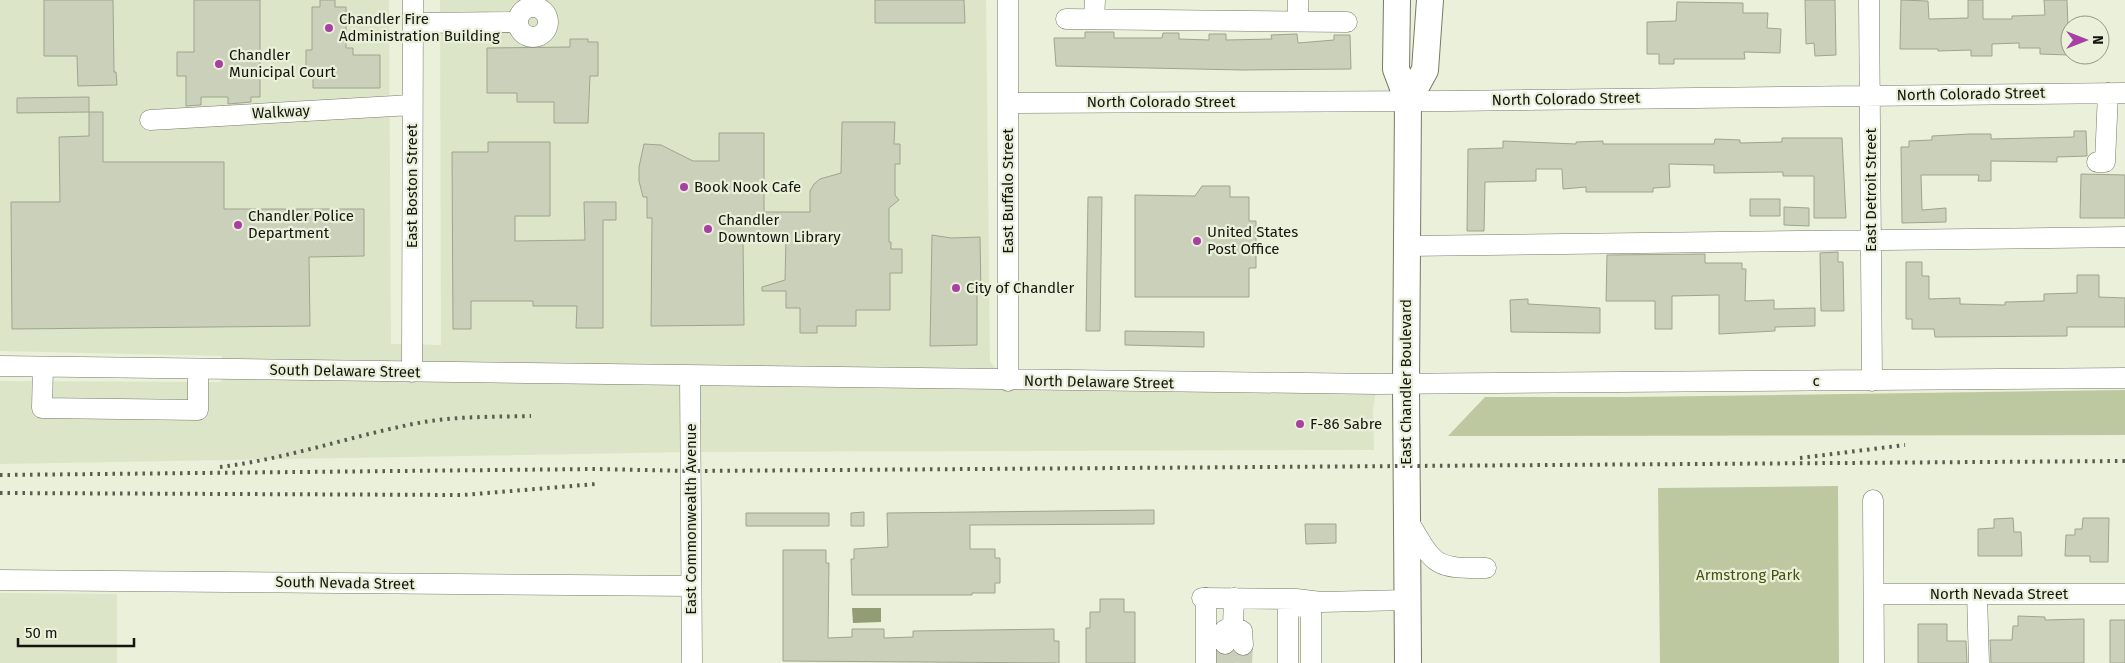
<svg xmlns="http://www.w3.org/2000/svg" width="2125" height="663" font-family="'Fira Sans',sans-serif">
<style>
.built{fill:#dde5c8}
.green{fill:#bec8a0}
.water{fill:#939d75}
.building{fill:#cad0ba;stroke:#9ea48f}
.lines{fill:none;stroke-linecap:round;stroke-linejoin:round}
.minor-tunnel{stroke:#cacfbb;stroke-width:20;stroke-dasharray:20 10;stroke-linecap:butt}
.minor-casing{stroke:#767b67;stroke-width:21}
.major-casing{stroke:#767b67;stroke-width:28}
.minor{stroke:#fff;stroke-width:20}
.major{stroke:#fff;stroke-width:26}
.rail{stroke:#595d50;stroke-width:4;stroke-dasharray:2.5 5;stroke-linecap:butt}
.poi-dot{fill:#a840a3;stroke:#eaf0d9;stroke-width:2}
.labels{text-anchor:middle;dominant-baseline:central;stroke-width:4.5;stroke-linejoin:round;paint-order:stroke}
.poi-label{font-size:15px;fill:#14160e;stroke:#eaf0d9;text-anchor:start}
.street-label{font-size:15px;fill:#14160e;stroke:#eaf0d9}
.park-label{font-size:15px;fill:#465211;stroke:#eaf0d9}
</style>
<rect width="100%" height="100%" fill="#eaf0d9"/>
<path class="built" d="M0,0H389L391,344L441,345L440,0H986L990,362L1008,381L1377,384L1373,410L1374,450L690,452L0,464V381L221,382L222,356L0,351Z
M0,593L117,594V663H0Z"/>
<path class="green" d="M2125,390V435L1448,436L1485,397H1630Z
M1838,486L1839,663H1660L1658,488Z"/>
<path class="water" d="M852,608H881V622L853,623Z"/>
<path class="building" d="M44,0H113L114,72H116L117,85L78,86L77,56H44Z
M194,0H260V97H251V102L228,104V97H201V105L186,106V76H177V52H194Z
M320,0H335V7H346V48H353V55H380V88H313V71H306V50H312V7H320Z
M875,0H964L965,23H875Z
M1805,0H1835L1836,55L1815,56L1814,43L1806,44Z
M1901,0L1928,1L1929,19L1968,18V0H1983V19H2012V16L2045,15L2044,0H2067L2069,55L2040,54V48H2019V43L1992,44V56H1971V50L1938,51V49H1900Z
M1677,2L1743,3V13H1768L1767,28L1781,29L1780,53L1744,52L1745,59H1674V64H1659V54H1647V22L1676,21Z
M1085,32H1114V38H1162L1163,33H1179V39L1209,40V34H1226V40L1272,39L1271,35L1297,34L1298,43L1334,40V35H1350L1351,69L1242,70L1056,66L1054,38H1085Z
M570,39H588V42H598V76H590L588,123H554V102H517V93H487V48L570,47Z
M89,97V112L17,113V98Z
M89,112H103V162H224V209H364V256L309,257L310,326L12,329L11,202H60L59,137L89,136Z
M842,122H895L894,144H900V164H895V195L899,200L889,208V242H891V249H902V273H890V310H856V326H817V333H800V308H786V291H762V287L785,280L786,238L743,240L744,325L651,326L652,218H647V197H643L639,181V167L644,144L661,145L693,161H719V133H764V212H810V191L814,184L820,179L841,173Z
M2074,131H2086L2087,156L2057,157V162L1991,161V181H1978L1979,175H1921L1922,210L1946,208V222L1902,223L1901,147H1909V141L1932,140V136L1970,134H1991V139L2074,137Z
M1782,138H1842L1846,218H1814V176H1783V172L1714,173V165L1669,164L1670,187L1653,188V192H1586V187L1563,189L1562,169H1536V181L1485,182L1484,231H1467L1468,149L1503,148V141L1576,144V142L1603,141V144H1714L1715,139L1740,140V143L1782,142Z
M488,142H550V216H515V241L585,240L584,202H616V220H603V328H576L577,306H533V301H471V329H453L452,152H488Z
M2081,174L2125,175V218H2080Z
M1202,186H1230V197H1249V221H1256V268H1249V297H1135V195L1195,196Z
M1088,197H1102L1100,331H1086Z
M1750,199H1780V216H1750Z
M1784,207L1809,208V226L1784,225Z
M932,235L951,238L980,237L981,293L977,292V345L930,346Z
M1838,252V262H1843L1844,311H1821L1820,253Z
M1705,254V263H1742V269H1746L1745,301L1774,300V309L1815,308V326L1775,327V331L1719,334V295L1672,296V329H1655V301H1606L1607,255Z
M1906,262H1922V276H1929V299L1960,298V304L2005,305V302L2044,301V294L2077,293V275H2099V297L2125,298V327H2067V336L1935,337L1934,329H1912V319H1906Z
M1528,299V304L1600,308V333L1511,332L1510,300Z
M1125,331L1204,332V347L1125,345Z
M1154,510V524L970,525V549H995V558H1000V583H995V593H972V595H852L851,559H854V549L888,547L887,513Z
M864,512V526H851V513Z
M746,513H829V526H746Z
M2013,518L2014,532H2021L2022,556H1978V529L1994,528V519Z
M2083,518H2109L2108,562H2090V556H2065L2066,535H2075V529H2082Z
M1305,524H1336V543L1306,544Z
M783,550H826V563H829L828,638L852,637V629H884V638L913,637V631L1054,629V641H1059V663L783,661Z
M1100,599H1124V612H1135V663H1086V628H1090V612H1100Z
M2018,616L2045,617V620L2084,619V663H1991L1990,640H2012L2013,626H2018Z
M2110,620H2125V663H2110Z
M1918,624H1947V641H1966L1967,663H1918Z"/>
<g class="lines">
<path class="minor-tunnel" d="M1225,644V663
M1242,663L1243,645"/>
<defs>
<path id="minor" d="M1008,0V381
M1869,0L1872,381
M518 22a15 15 0 1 1 30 0a15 15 0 1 1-30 0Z
M1066,19L1347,22
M1094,19L1095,0
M1298,21V0
M413,23L518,22
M1008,103L1449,101L2125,93
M150,120L412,105
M2097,162H2105L2108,93
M1407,246L2125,237
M0,366L1377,384L2125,378
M43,367L42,408L198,410V369
M412,372L413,0
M690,376L692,663
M1873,500L1874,663
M1407,519C1434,564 1432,569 1486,568
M0,580L691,586
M1874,594H2125
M1977,594L1979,663
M1202,598L1296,599L1321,602L1407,600
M1233,626L1234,598
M1233,626L1242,631L1243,645
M1225,644V630L1233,626
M1206,663V598
M1288,663V610L1299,604L1311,609V663"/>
<path id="major" d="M1397,0L1396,69L1408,101L1406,384L1408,663
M1408,101L1425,70L1430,0"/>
</defs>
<use href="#minor" class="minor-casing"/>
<use href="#major" class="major-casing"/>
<use href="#minor" class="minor"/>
<use href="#major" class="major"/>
<path class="rail" d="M1800,458L1905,445
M220,467C286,459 348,437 413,424C452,416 491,417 531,416
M0,475L596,469L690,471L2125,461
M0,493L463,495L596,484"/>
</g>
<g class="poi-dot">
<circle cx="329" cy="28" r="5"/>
<circle cx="219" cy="64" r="5"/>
<circle cx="684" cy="187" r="5"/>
<circle cx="238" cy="225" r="5"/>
<circle cx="708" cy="229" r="5"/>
<circle cx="1197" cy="241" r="5"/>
<circle cx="956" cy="288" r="5"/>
<circle cx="1300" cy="424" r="5"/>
</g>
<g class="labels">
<g class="poi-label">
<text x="339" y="19">Chandler Fire<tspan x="339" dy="17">Administration Building</tspan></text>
<text x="229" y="55">Chandler<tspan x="229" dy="17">Municipal Court</tspan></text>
<text x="694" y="187">Book Nook Cafe</text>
<text x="248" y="216">Chandler Police<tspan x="248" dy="17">Department</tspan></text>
<text x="718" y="220">Chandler<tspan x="718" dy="17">Downtown Library</tspan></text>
<text x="1207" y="232">United States<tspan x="1207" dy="17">Post Office</tspan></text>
<text x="966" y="288">City of Chandler</text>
<text x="1310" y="424">F-86 Sabre</text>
</g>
<g class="street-label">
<text transform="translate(1971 94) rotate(-1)">North Colorado Street</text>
<text transform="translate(1566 99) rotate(-1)">North Colorado Street</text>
<text x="1161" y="102">North Colorado Street</text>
<text transform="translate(281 112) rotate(-3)">Walkway</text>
<text transform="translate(412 186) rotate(-90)">East Boston Street</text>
<text transform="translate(1871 190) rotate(-90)">East Detroit Street</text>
<text transform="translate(1008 191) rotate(-90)">East Buffalo Street</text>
<text transform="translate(345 371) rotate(1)">South Delaware Street</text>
<text x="1816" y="381">c</text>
<text transform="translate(1099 382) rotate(1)">North Delaware Street</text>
<text transform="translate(1406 382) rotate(-90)">East Chandler Boulevard</text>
<text transform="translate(691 519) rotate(-90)">East Commonwealth Avenue</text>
<text transform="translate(345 583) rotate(1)">South Nevada Street</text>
<text x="1999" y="594">North Nevada Street</text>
</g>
<g class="park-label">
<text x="1748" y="575">Armstrong Park</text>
</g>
</g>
<g transform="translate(2085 40) rotate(90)"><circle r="24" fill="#eaf0d9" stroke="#949988"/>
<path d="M0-4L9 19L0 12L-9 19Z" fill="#a840a3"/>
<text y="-8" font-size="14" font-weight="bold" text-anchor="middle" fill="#14160e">N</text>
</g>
<path d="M18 638v8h116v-8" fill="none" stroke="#14160e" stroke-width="2.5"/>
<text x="25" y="638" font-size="15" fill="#14160e" stroke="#eaf0d9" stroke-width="4" paint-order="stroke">50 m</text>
</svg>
